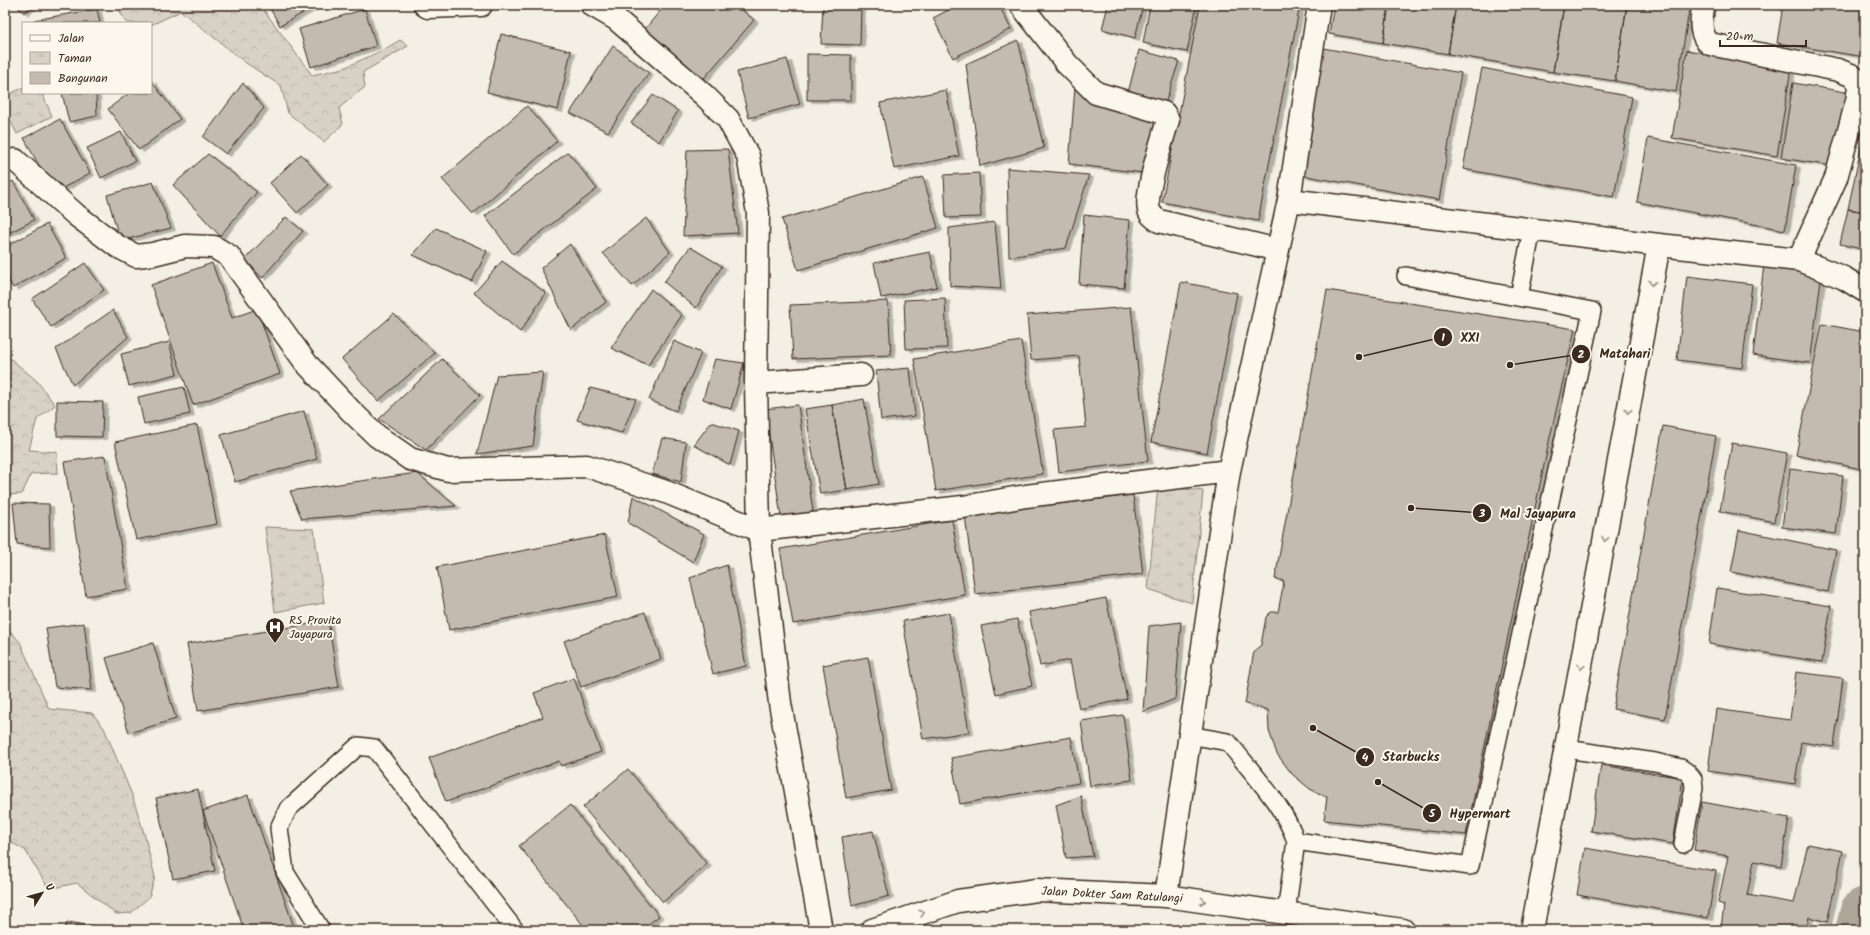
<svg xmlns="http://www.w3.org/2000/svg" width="1870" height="935" font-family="Kalam,sans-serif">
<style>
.forest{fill:url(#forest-crowns);stroke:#8a7e72}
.park{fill:url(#park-tufts);stroke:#8a7e72}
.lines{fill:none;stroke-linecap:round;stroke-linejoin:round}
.river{stroke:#afa69a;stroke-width:51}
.building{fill:#c3bbb0;stroke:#3b2a1e;filter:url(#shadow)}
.service-casing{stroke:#3b2a1e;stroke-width:20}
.minor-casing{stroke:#3b2a1e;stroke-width:25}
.secondary-casing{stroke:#3b2a1e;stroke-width:25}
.service{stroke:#fbf7ec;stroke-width:17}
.minor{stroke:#fbf7ec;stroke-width:22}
.secondary{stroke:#fbf7ec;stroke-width:22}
.oneway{stroke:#9b9085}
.labels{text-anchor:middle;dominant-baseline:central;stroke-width:4;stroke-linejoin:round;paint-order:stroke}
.poi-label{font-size:12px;fill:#3b2a1e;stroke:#fbf7ec;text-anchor:start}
.street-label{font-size:12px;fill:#3b2a1e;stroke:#fbf7ec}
.leader{fill:none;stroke:#3b2a1e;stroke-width:1.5}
.callout-dot{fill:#3b2a1e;stroke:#fbf7ec;stroke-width:1.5}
.mark-label{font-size:12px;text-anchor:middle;font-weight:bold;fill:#fff}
.callout-label{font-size:13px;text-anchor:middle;font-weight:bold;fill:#3b2a1e;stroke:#fbf7ec;stroke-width:4;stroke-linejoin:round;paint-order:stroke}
</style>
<defs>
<pattern id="forest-crowns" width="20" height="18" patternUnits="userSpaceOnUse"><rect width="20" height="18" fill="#d8d1c6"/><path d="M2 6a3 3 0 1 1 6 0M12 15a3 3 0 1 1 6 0" fill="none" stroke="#bab4aa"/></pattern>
<pattern id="park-tufts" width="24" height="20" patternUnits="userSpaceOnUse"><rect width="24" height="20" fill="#d8d1c6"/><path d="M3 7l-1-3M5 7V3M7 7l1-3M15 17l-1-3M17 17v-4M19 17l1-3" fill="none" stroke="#bab4aa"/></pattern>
<filter id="shadow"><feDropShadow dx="4.5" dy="2.5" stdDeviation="0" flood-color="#0004"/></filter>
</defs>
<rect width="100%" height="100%" fill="#f3efe4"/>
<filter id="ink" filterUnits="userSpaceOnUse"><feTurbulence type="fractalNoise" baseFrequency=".025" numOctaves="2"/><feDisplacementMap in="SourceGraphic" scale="8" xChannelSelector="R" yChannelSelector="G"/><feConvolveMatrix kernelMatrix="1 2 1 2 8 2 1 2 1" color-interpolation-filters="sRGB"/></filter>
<g filter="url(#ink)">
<path class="forest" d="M117,5H260L312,75L344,68L385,49L400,40L408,46L363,72L365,87L339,108L343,124L324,142L288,113L281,86L246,63L181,11L151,25V23H128L124,19Z
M5,354L37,381L55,405L37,419L29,450L57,452L58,473L31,474L22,494L5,495Z
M5,570L8,571L6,626L20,642L49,709L92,713L104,728L132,795L144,833L155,877L149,897L131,913L116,914L77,883L49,889L25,850L5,839Z"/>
<path class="park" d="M23,88V93H42L52,116L17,134L5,110V96Z
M1158,486L1203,491L1192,603L1148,589Z
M265,527L314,529L324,603L275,612Z"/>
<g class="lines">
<path class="river" d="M1861,930L1865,913"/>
</g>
<path class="building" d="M16,5H33L24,13Z
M268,5H317L280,26Z
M613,5H633L617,13Z
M665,5H736L754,20L699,84L640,35Z
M823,5H861L860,45L821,44Z
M958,5H999L1011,29L953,58L933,18Z
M1108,5H1143L1135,38L1102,29Z
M1150,5H1197L1187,52L1143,43Z
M1200,5H1300L1258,221L1162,202Z
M1334,5H1389L1383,43L1329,34Z
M1389,5H1456L1448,54L1383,43Z
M1456,5H1564L1553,72L1448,54Z
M1564,5H1627L1615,81L1553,72Z
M1627,5H1659L1689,10L1676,92L1615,81Z
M1783,5H1865V57L1777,43Z
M97,9L100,23H34V20Z
M365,9L376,46L311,67L299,29Z
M501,34L571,51L558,110L487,92Z
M1018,40L1044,148L980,166L966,64Z
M613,46L649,73L608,132L570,113Z
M1323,48L1461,73L1439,200L1301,175Z
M1139,50L1179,61L1165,104L1127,97Z
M1687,50L1791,68L1777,156L1672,138Z
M807,54L851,55V100H807Z
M787,59L800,104L749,118L737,72Z
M1482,68L1632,97L1614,197L1463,169Z
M151,80L180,119L139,150L108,109L129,93H151Z
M243,83L264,108L226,154L203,137Z
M1793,83L1851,93L1839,167L1781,158Z
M1075,87L1161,115L1152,174L1069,164Z
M946,90L959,156L894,169L880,103Z
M62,93H96L97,116L69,122Z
M653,95L678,111L659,142L631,123Z
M527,106L557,141L473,214L442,179Z
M60,119L90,173L54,193L24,138Z
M121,132L135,161L101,178L87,148Z
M1648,138L1796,165L1785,230L1637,202Z
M1862,143L1865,144V212L1848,209Z
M728,149L738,233L683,236L687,150Z
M568,152L597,189L513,254L485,216Z
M208,154L257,192L220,236L173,185Z
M301,154L328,185L297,213L270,183Z
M1007,168L1089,175L1066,248L1009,257Z
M979,173L981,217L946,218L944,175Z
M923,177L938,228L798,270L782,219Z
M13,181L34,220L5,235V185Z
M153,182L171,228L120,241L107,195Z
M1848,209L1865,212V250L1840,244Z
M1084,215L1130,220L1124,288L1079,284Z
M286,217L303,231L262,278L245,259Z
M646,218L670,252L632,286L603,253Z
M995,222L1001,289L950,286L949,228Z
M47,224L66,258L13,288L5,274V247Z
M436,228L487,251L472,282L413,255Z
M570,244L606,302L571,330L541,268Z
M690,247L722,266L696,308L664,282Z
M930,252L937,287L881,298L874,263Z
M502,261L546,293L520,332L474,293Z
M85,263L104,290L51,327L32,299Z
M212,263L232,318L257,309L280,374L193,405L151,285Z
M1764,265L1822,272L1810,363L1753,355Z
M1687,276L1752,284L1742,368L1677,360Z
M1181,282L1237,293L1207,453L1151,442Z
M651,289L682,315L648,365L611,348Z
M1327,290L1575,329L1550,437L1466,835L1324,820L1327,797L1310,789L1292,774L1277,754L1269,731L1268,710L1245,704L1254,651L1261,645L1266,617L1271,612H1278L1284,581L1275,579Z
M945,298L947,348L906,349L904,300Z
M888,301L891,355L793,359L790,305Z
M1131,307L1148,461L1059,472L1054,430L1086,427L1079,356L1031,360L1027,315Z
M113,310L128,337L73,385L56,349Z
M394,314L435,353L378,401L342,359Z
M1822,324L1865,332V449L1861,469L1796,455Z
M674,341L701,353L676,411L649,400Z
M1021,341L1043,474L936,491L914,359Z
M169,342L177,374L129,386L121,354Z
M442,359L480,395L426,450L379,419Z
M715,359L744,363L731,409L703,399Z
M910,368L915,416L881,420L876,371Z
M543,372L533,446L477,454L497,375Z
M184,387L190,414L144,424L138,397Z
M590,388L636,399L622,433L577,420Z
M864,399L879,484L847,490L832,405Z
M57,401L103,402L102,437L57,436Z
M798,405L813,512L781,517L765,409Z
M832,405L847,490L820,494L805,409Z
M304,411L317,459L235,482L221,435Z
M711,422L739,431L730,465L694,445Z
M197,425L217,524L136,540L115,442Z
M1663,426L1716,436L1665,719L1613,709Z
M662,438L686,442L681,482L652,474Z
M1732,443L1787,453L1774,522L1720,511Z
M105,456L128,589L86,596L64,462Z
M1790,469L1843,476L1836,534L1782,527Z
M417,473L456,506L302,519L290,491Z
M1133,495L1143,574L975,594L965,515Z
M633,496L704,534L693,562L628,523Z
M13,503L49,504L50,547L17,544Z
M952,520L965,595L793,624L780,549Z
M1739,530L1836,550L1828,592L1731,572Z
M605,535L618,597L449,630L437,567Z
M727,565L746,666L713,674L690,578Z
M1717,588L1831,606L1822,662L1709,644Z
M1106,598L1127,699L1079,709L1070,660L1040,666L1029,612Z
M645,612L661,659L581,687L564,641Z
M949,613L969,732L923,739L903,621Z
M1017,619L1032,686L996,694L981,626Z
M328,621L339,687L198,711L187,644Z
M1181,622L1175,699L1143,712L1149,626Z
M84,623L92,690L55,687L46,628Z
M153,643L176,719L129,733L106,658Z
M868,657L891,790L846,798L823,665Z
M1796,672L1843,678L1834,747L1801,742L1795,784L1708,771L1716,709L1790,720Z
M574,678L601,752L561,766L559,761L446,802L429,758L543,717L534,693Z
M1123,715L1132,780L1090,786L1081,721Z
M1071,737L1079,783L960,804L951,758Z
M1601,765L1683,778L1673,844L1591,831Z
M628,769L707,864L663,902L583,807Z
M198,789L215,871L173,879L156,798Z
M248,795L295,930H244L203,811Z
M1081,796L1093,856L1066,858L1056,805Z
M1702,802L1789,818L1781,866L1754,861L1747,895L1794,903L1808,844L1843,851L1827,922L1809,917L1806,930H1732L1721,928L1724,905L1718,903L1728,856L1694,850Z
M570,805L659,916L641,930H587L519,846Z
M873,831L889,896L852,906L842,837Z
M1585,848L1716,871L1708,918L1577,895Z
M67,922L103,927L102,930H65Z"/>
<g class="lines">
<defs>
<path id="service" d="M1519,297L1532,229
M1189,735L1228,742C1252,773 1283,804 1296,841
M1566,749L1655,762L1681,768L1688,773L1693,779L1694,788L1683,844
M1286,913L1296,841L1470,866L1592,311L1406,276
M321,930L285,872L279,828L288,809L358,746L374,748L515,930"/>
<path id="minor" d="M425,5L428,7L481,5
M592,5L616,19L705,96L728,119L748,156L758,213L756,383L759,530L780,703L821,930
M1021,5L1067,64L1096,93L1164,113L1168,120C1163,137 1144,196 1149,210C1150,215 1155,218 1159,221L1278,250
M1703,5C1702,19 1698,34 1710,44L1838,70L1851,75L1857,80L1859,87L1857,101L1836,178L1799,260
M15,160L76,215L117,246L136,256L153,254L185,246L214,247L229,256L306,363L351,411L377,436L410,459L448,470L587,466L666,492L759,530L963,507L1026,496L1229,471
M1289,200L1659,245L1799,260L1844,278L1865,291
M756,383L861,375
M1166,896L1229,471L1289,200L1319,5
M1532,930L1659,245"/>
<path id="secondary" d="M872,930L958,901L1037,890L1166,896L1403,930"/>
</defs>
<use href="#service" class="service-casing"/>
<use href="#minor" class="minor-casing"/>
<use href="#secondary" class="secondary-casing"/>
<use href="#service" class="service"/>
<use href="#minor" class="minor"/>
<use href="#secondary" class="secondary"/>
</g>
<defs><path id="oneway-chevron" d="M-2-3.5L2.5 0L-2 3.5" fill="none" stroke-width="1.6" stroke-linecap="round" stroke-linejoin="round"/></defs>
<g class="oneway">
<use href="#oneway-chevron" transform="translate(1652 283) rotate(101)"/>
<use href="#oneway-chevron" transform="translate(1628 411) rotate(101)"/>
<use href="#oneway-chevron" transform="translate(1605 539) rotate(101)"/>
<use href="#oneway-chevron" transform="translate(1581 667) rotate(101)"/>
<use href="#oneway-chevron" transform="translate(1203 901) rotate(8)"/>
<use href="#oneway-chevron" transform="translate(922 913) rotate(-18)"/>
</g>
</g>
<defs>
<symbol id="hospital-pin" viewBox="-11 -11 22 30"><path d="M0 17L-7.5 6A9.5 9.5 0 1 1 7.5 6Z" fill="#3b2a1e" stroke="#fbf7ec"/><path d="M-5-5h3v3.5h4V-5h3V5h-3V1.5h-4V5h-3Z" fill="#fff"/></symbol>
</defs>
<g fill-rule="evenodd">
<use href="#hospital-pin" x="264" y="616" width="22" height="30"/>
</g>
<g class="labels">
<g class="poi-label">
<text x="289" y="620">RS Provita<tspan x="289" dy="14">Jayapura</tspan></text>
</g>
<g class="street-label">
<text transform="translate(1112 895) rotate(3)">Jalan Dokter Sam Ratulangi</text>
</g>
</g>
<path class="leader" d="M1359 357L1443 337M1510 365L1581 354M1411 508L1482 513M1313 728L1365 757M1378 782L1432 813"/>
<g class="callout-dot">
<circle cx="1359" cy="357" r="4"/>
<circle cx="1510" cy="365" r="4"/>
<circle cx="1411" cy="508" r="4"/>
<circle cx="1313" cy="728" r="4"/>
<circle cx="1378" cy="782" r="4"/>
<circle cx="1443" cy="337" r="10"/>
<circle cx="1581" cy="354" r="10"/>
<circle cx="1482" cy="513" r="10"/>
<circle cx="1365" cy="757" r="10"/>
<circle cx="1432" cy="813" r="10"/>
</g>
<g class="mark-label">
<text x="1443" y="341">1</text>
<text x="1581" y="358">2</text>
<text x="1482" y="517">3</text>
<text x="1365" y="761">4</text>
<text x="1432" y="817">5</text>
</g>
<g class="callout-label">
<text x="1470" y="342">XXI</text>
<text x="1625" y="358">Matahari</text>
<text x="1538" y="518">Mal Jayapura</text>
<text x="1411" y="761">Starbucks</text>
<text x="1480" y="818">Hypermart</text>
</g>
<rect width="1870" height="935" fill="none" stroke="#fbf7ec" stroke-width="20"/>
<rect x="10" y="10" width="1850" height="915" fill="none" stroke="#3b2a1e" stroke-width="1.5" filter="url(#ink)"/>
<rect x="22" y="22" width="130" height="72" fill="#fbf7ec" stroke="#aea59a"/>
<rect x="30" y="35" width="20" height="6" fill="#fbf7ec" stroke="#aea59a"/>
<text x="58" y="42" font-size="12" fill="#3b2a1e">Jalan</text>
<rect x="30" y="52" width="20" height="12" fill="url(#park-tufts)" stroke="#aea59a"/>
<text x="58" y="62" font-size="12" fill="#3b2a1e">Taman</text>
<rect x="30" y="72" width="20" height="12" fill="#c3bbb0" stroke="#aea59a"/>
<text x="58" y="82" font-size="12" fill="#3b2a1e">Bangunan</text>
<g transform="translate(42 893) rotate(53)" stroke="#fbf7ec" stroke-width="3" paint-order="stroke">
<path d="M0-3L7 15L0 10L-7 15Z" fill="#3b2a1e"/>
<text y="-6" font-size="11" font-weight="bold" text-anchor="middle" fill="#3b2a1e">U</text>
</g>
<path d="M1720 40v6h86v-6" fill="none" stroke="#3b2a1e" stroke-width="2"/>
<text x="1726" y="40" font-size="12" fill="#3b2a1e" stroke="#fbf7ec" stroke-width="3" paint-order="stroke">20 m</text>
</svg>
